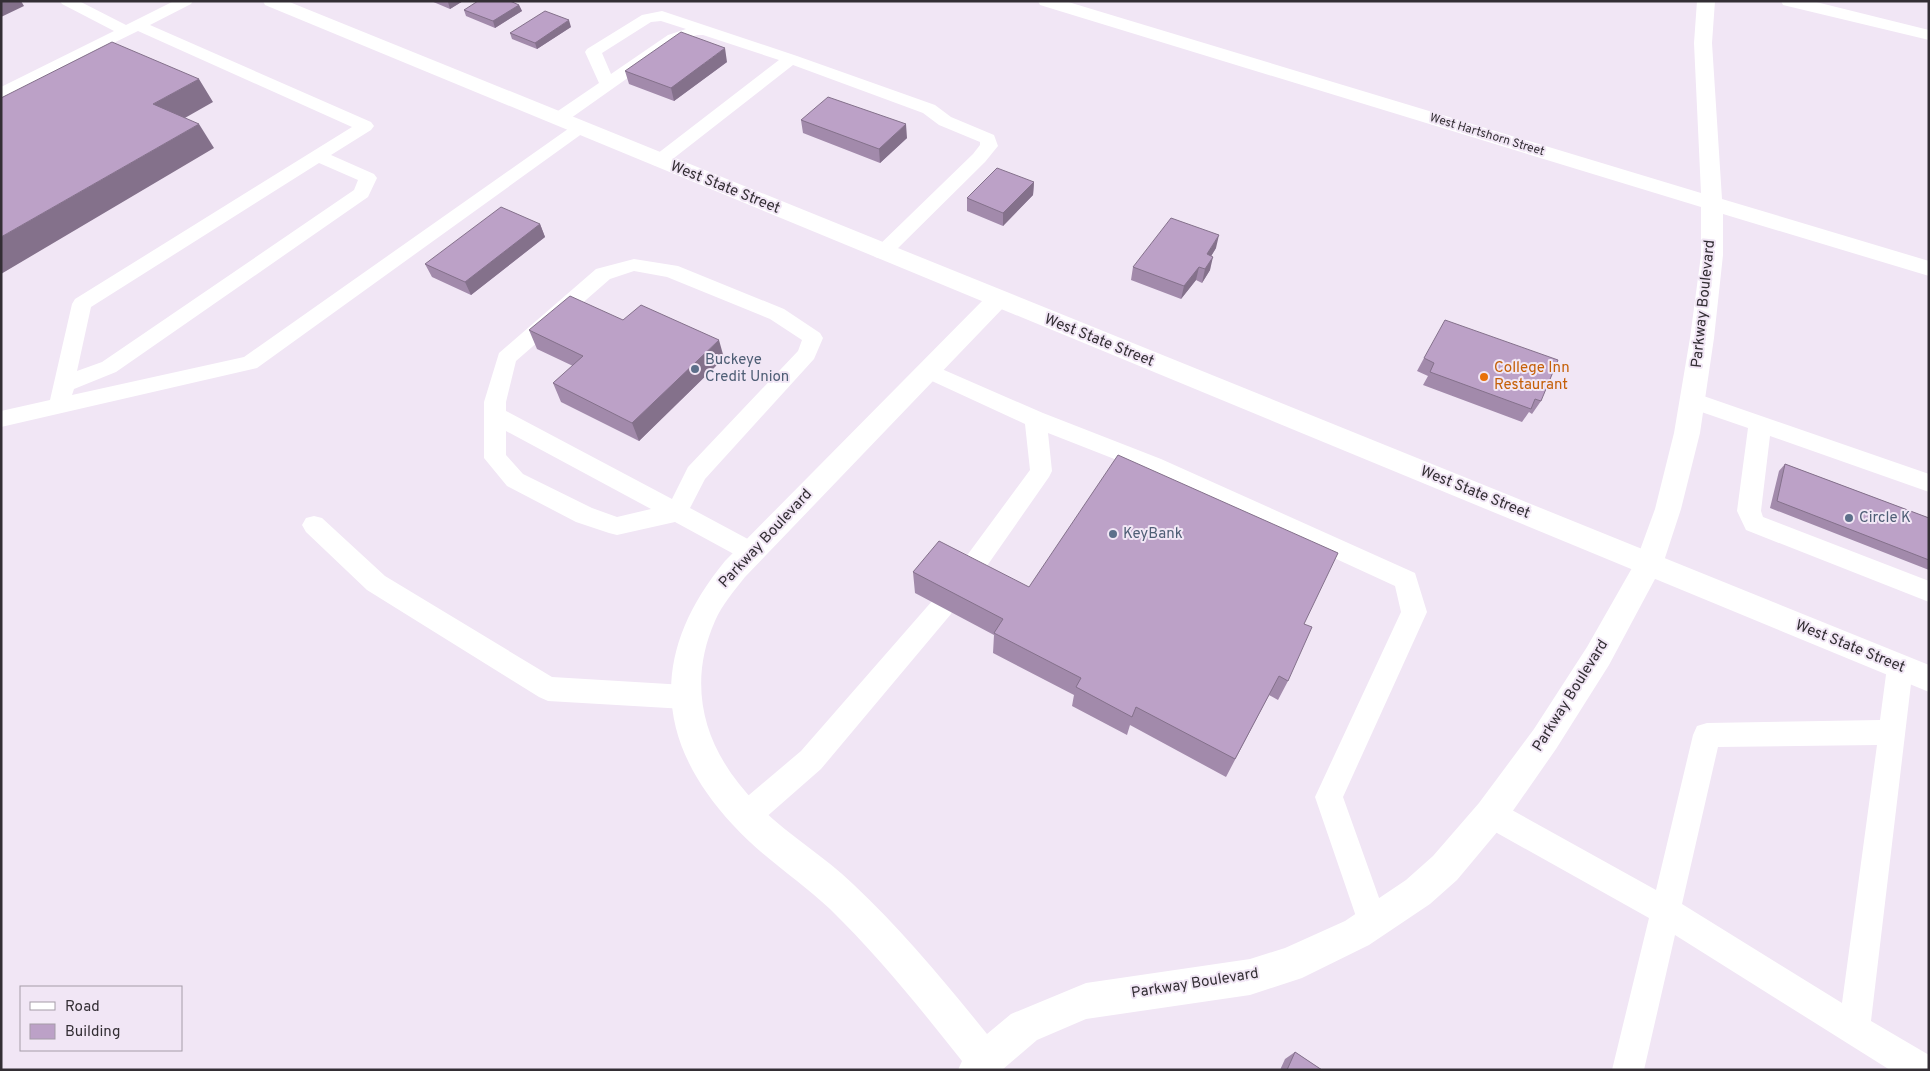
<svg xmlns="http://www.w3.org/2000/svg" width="1930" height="1071" font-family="Overpass,sans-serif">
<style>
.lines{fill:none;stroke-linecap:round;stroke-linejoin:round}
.service{fill:#fff;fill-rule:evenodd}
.minor{fill:#fff;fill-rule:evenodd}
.trunk{fill:#fff;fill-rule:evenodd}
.wall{fill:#a28aab}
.shaded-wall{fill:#84718b}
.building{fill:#bca1c7;stroke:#84718b}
.service-dot{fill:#5c6f8a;stroke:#f1e6f5;stroke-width:2}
.food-dot{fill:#e8710a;stroke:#f1e6f5;stroke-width:2}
.labels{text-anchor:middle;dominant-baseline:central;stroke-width:4;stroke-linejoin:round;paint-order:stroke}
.far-street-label{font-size:12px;fill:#332e34;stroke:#f1e6f5}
.street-label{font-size:15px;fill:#332e34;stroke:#f1e6f5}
.service-label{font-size:15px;fill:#4e5e75;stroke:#f1e6f5;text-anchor:start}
.food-label{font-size:15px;fill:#c56008;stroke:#f1e6f5;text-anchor:start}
</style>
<rect width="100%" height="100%" fill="#f1e6f5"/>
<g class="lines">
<path class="service" d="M60,1H79L126,25L174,1H193L191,4L150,25L371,122L374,126L371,130L331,155L374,174L377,178L368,197L116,372L74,389L72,395L244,357L575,124H587L590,128L257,368L1,427V411L50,400L72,304L75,299L352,127L138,31L1,98V87L114,31L62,4ZM319,163L358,180L354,190L102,362L77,371L91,307Z
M662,11L797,56L935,105L951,117L994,135L998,146L985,162L889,257L882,259L875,257L872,253L875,249L973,154L980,145V142L939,125L923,113L793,65L665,165L659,166L653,165L650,161L653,157L779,60L703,35H697L680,41L564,123H552L550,119L552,115L599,83L585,52L587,49L642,15ZM661,21L686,29L668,35L611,74L602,53L651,22Z
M634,259L678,266L784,309L820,333L823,338L814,359L705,479L690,508L759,545L763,552L759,559L751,562L743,559L675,522L617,535L609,533L576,522L507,486L484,458V402L499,353L596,269ZM634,271L667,277L770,319L802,340L798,351L688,467L672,499L506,411V402L516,361L610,279ZM506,431L651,509L617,517L592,508L523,474L506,455Z
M928,363L1043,413L1161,459L1415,573L1427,612L1343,797L1388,923L1384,934L1373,938L1362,934L1315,797L1401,612L1395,586L1145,471L1048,433L1052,471L1049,477L975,583L966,586L957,583L954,576L957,569L1030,470L1025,424L921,376L917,371L921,366Z
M1692,392L1929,474V492L1770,436L1761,511L1763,517L1929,581V602L1746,530L1737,511L1748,428L1684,406L1681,400L1684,394Z
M314,516L322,518L385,576L552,677L685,685L694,689L698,697L694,705L685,709L548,701L539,697L367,590L306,532L302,525L306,518Z
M942,596L951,600L954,607L951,614L821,769L756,826L746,830L736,826L732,816L736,806L801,751L933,600Z
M1900,656L1909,659L1913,667L1871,1021L1929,1055V1070H1890L1675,935L1644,1070H1612L1649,918L1481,824L1477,814L1481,804L1491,800L1501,804L1656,890L1693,735L1697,726L1707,723L1880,720L1887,667L1891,659ZM1877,745L1842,1003L1682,904L1718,747Z"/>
<path class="minor" d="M1038,1H1065L1701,193L1694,43L1697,1H1715L1712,43L1722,199L1929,261V276L1723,214V255L1714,338L1700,433L1681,509L1663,564L1609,665L1556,749L1503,825L1457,880L1430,904L1369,945L1302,978L1250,995L1086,1019L1037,1040L1002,1070H958L962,1061C920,1008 878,956 830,909C799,880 762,857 733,825C653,739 651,651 725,561L989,294L997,292L1005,294L1009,300L1005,306L745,577C734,591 722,605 715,621C685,689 706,753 757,804C786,834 823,855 853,884C902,930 945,982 987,1034L1011,1014L1086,983L1250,959L1285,948L1345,921L1406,880L1433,856L1479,803L1534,729L1587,647L1636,561L1655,509L1674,433L1690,338L1701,255V207L1040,5Z
M1781,1H1812L1929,30V40L1783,5Z"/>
<path class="trunk" d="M263,1H287L1929,665V692L265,5Z"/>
</g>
<path class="wall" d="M431,1H463L450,9Z
M519,5L522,11L495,28L466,16L464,10Z
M571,27L537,49L512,39L510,33Z
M727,62L674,101L629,84L625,71Z
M801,120L907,138L880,163L803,133Z
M1034,182L1033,195L1003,226L967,211V198Z
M540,224L545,237L471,295L432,277L425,264Z
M1216,248L1211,256L1210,270L1202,283L1196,280L1181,299L1131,280L1133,267Z
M623,320L724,358L639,441L561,402L553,383L573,366L537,349L529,330Z
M1424,358L1541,401L1532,414L1529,412L1522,422L1423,385L1428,376L1417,371Z
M1785,464L1929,518V570L1770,508L1779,471Z
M913,572L1029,587L1304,624L1288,681L1278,700L1269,695L1226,777L1130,725L1127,735L1072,706L1074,695L993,653L994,635L915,593Z
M1295,1052L1322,1070H1280L1285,1059Z"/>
<path class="shaded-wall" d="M1,1H21L24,6L1,17Z
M449,1H463L450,9L448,2Z
M519,5L522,11L495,28L493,21Z
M569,20L571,27L537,49L535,43Z
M725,48L727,62L674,101L671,88Z
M199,79L213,102L169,127L153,104Z
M199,124L214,148L1,274V237Z
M906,124L907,138L880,163L879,149Z
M1034,182L1033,195L1003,226V213Z
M540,224L545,237L471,295L465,282Z
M1219,235L1216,248L1204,268L1207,254Z
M1213,257L1210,270L1202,283L1205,269Z
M1199,267L1196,280L1181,299L1184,286Z
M719,340L724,358L639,441L632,423Z"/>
<path class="building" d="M478,1H510L519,5L493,21L464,10Z
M545,11L569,20L535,43L510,33Z
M681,32L725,48L671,88L625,71Z
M112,42L199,79L153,104L199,124L1,237V98Z
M828,97L906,124L879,149L801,120Z
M997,168L1034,182L1003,213L967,198Z
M501,207L540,224L465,282L425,264Z
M1171,218L1219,235L1207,254L1213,257L1205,269L1199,267L1184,286L1133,267Z
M570,296L623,320L641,305L719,340L632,423L553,383L583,356L529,330Z
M1445,320L1558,360L1541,401L1535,399L1531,409L1430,372L1434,363L1424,358Z
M1118,455L1338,553L1304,624L1312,627L1288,681L1279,676L1235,759L1136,707L1132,717L1076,687L1081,678L994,633L1003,619L913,572L939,541L1029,587Z
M1785,464L1929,518V560L1777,501Z
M1295,1052L1322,1070H1287Z"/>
<g class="service-dot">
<circle cx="695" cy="369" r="5"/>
<circle cx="1849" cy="518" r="5"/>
<circle cx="1113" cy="534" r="5"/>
</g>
<circle class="food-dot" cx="1484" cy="377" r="5"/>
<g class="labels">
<g class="far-street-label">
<text transform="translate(1487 135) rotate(17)">West Hartshorn Street</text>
</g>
<g class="street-label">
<text transform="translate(725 188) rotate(22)">West State Street</text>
<text transform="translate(1704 304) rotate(-84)">Parkway Boulevard</text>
<text transform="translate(1099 341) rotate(22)">West State Street</text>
<text transform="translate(1475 493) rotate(22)">West State Street</text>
<text transform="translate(766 539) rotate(-47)">Parkway Boulevard</text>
<text transform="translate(1850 647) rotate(22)">West State Street</text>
<text transform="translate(1571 696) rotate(-58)">Parkway Boulevard</text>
<text transform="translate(1195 984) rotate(-9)">Parkway Boulevard</text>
</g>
<g class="service-label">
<text x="705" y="360">Buckeye<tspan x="705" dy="17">Credit Union</tspan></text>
<text x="1859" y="518">Circle K</text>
<text x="1123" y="534">KeyBank</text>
</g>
<g class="food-label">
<text x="1494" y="368">College Inn<tspan x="1494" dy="17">Restaurant</tspan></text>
</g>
</g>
<rect width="1930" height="1071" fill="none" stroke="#332e34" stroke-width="5"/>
<rect x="20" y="986" width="162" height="65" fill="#f1e6f5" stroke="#a59ca8"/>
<rect x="30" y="1002" width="25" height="8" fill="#ffffff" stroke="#a59ca8"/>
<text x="65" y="1011" font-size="15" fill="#332e34">Road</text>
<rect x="30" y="1024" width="25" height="15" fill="#bca1c7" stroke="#a59ca8"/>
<text x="65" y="1036" font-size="15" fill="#332e34">Building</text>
</svg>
